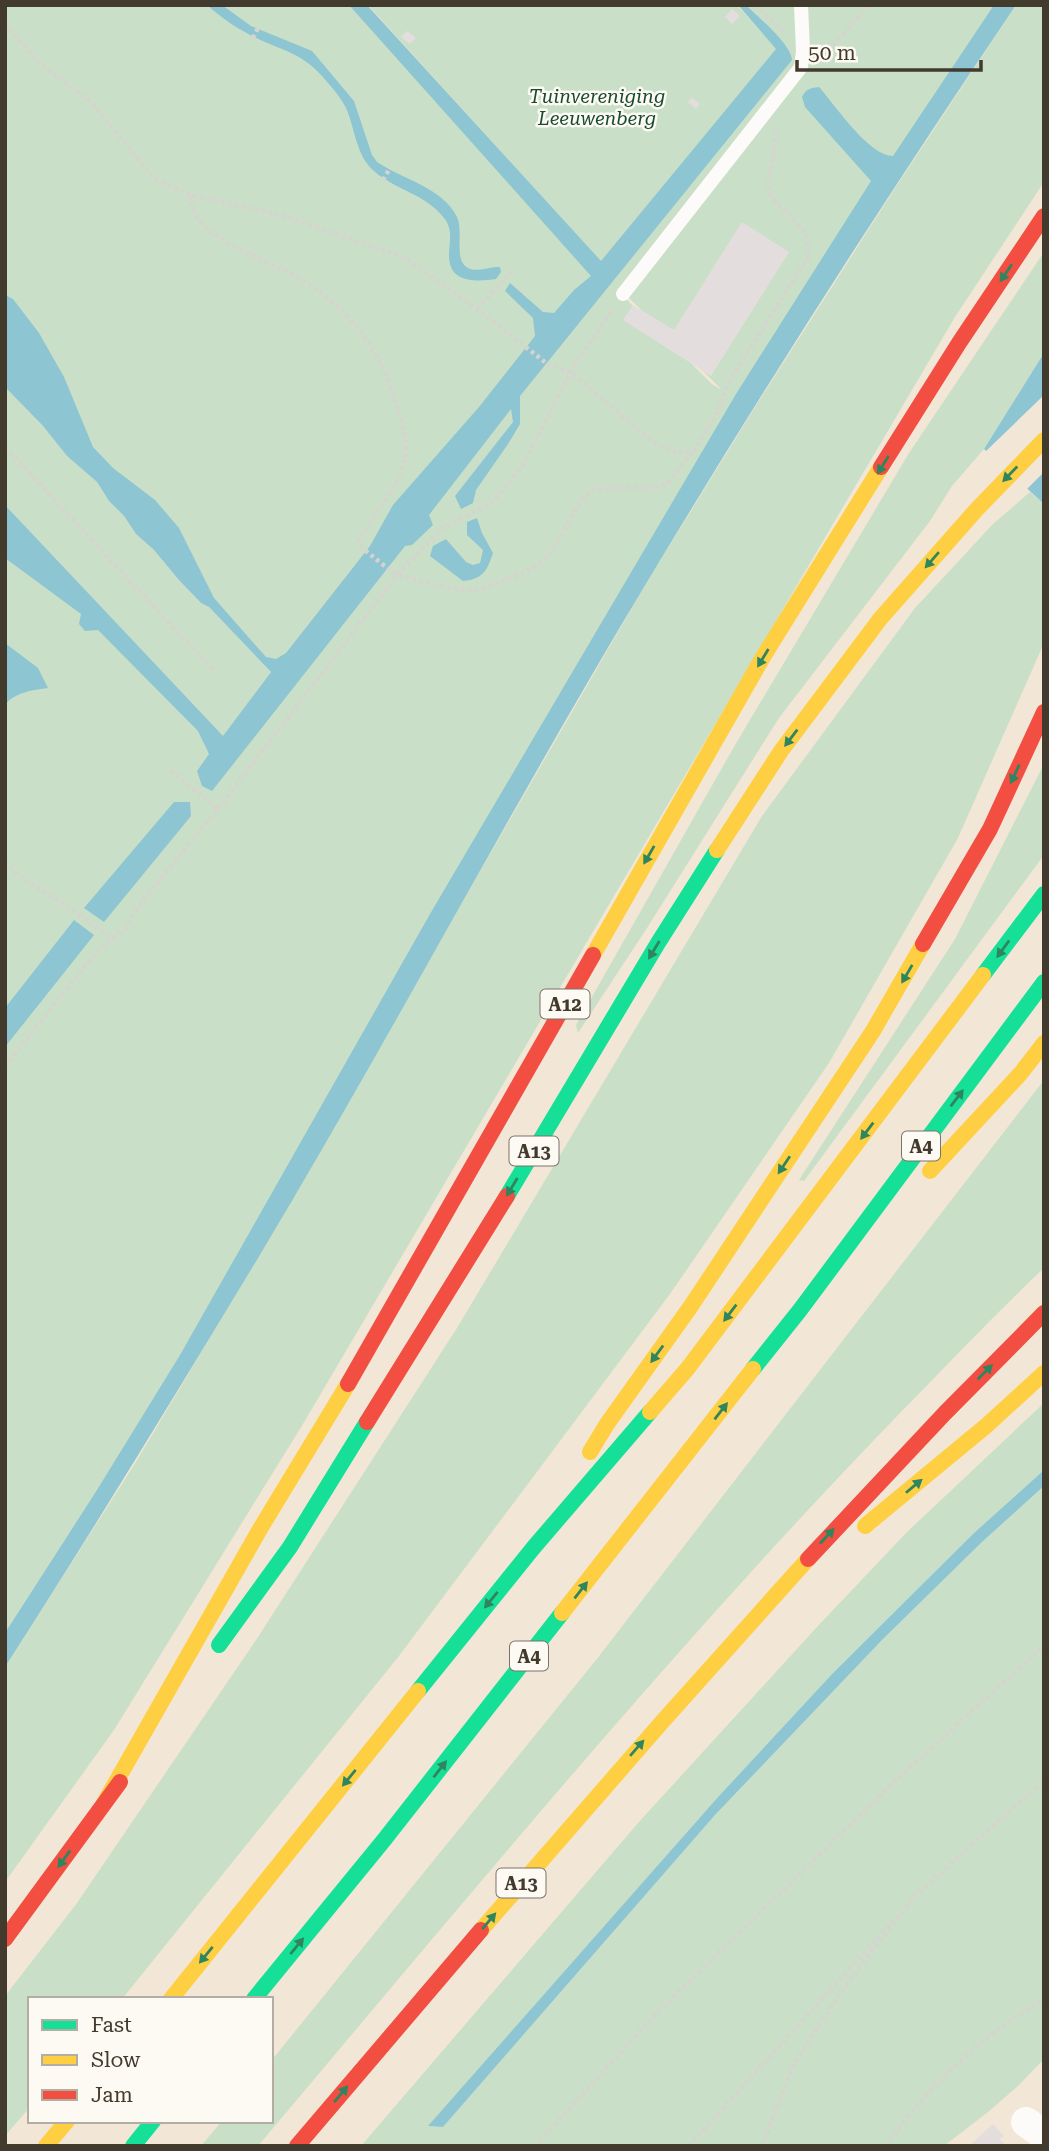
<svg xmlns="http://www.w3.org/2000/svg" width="1049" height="2151" font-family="'Roboto Serif',serif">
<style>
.green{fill:#cadfc7;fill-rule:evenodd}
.water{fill:#8dc5d2}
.pier{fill:#f2e7d6}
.building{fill:#e4ddde}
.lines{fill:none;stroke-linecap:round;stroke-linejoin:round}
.path{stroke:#d7d3cf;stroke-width:4.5;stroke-dasharray:3.5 3.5;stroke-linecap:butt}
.lane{stroke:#fdfbf9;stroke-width:14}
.street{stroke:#fdfbf9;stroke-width:30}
.fast{stroke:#16e098;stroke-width:16}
.slow{stroke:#ffcf43;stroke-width:16}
.jam{stroke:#f24e42;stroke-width:16}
.oneway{fill:#2f855e}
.labels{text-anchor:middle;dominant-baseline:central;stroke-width:5;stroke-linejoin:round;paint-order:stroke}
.shield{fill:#fdf9f3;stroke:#7b7369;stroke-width:2}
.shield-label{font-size:18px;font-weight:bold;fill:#433a2e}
.park-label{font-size:19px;font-style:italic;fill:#174b31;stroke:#fdf9f3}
</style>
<rect width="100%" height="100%" fill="#f2e7d6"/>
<path class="green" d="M5,5H357L604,278L786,57L742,5H1007L740,412L5,1650V513L227,749L281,679L5,375ZM619,288L720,388V389L712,384L617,290Z
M368,5H737L777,49L601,262Z
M1016,5H1044V182L955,317L303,1424L114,1730L5,1882V1667L134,1465L252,1267L645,585L755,407L897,185Z
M1044,252V353L984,449L952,486L930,521L779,718L647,928L578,1033L576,1025L735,745L909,453Z
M5,387L43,426L67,456L97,482L109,501L124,516L136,534L154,550L178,579L201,603L209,607L271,672L223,737L5,505Z
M1030,492L1044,504V643L958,838L829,1063L670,1294L399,1656L122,1999H30V2107L5,2136V1996L77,1903L258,1637L457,1328L762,816L915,608L993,524Z
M1044,764V855L804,1181L799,1180L955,939Z
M1044,1080V1268C995,1314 949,1363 902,1411C675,1645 468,1897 258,2146H201L222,2121H271V2061L596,1660Z
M1044,1403V1470L974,1533L833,1673L718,1797L429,2126L443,2127L715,1815L882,1640L982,1542L1044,1486V2059L1018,2086L988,2112L944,2146H361L638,1823L816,1628L907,1532Z"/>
<path class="water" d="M207,5H222L251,26L312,51L354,101L372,155L377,162C402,179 443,188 457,217C464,232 453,260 468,268C477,273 490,266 500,267L501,272L496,279C481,281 455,284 450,264C446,248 456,233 444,218C426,194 395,190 374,171C356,156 355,128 346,108C340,96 329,84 320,74C302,55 288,52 265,42C244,33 225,21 207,5Z
M349,5H367L601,261L776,49L738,5H746C758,17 791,44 792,60L520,396V424L508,444L476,490L473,503L461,509L455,496L513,422L511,409L429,515L433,525L412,545L405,546L212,791L202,786L197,771L209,754L198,731L98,630L85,631L79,624L81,614L5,558V505L223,736L271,672L209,607L201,603L178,579L154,550L136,534L124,516L109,501L97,482L67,456L43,426L5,387V295L13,299L39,333L64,377L93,447L113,468L155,500L179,528L214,598L266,657L276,659L286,653L370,546L393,505L479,407L535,336L533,318L505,291L510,283L543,312L554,313L574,290L591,276Z
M994,5H1016C888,194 765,386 647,582C511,808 388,1042 252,1268C171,1402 90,1535 5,1667V1633L97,1490L180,1355L430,914L736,394L871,181L805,107L802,97C806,89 810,88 819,87C835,105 869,156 893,156Z
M1044,353V504L984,449Z
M477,518L482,533L493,553C487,571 483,579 463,581L430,556L433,546L446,539L466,562L473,565L480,563L483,550L467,535V522Z
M5,643L38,668L48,688C33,690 15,692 5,705Z
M174,802H190L191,816L104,922L84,908Z
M74,920L94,935L5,1047V1008Z
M1044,1470V1486L982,1542L882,1640L715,1815L443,2127L428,2126L718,1797L833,1673L974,1533Z"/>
<path class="pier" d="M1044,395V472L1025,491L984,453Z"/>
<path class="building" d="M732,9L740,16L732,24L725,17Z
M407,31L416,38L410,44L401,37Z
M692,98L700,104L696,109L688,102Z
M742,222L789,252L711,376L623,320L633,305L674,330Z
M993,2124L1004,2136L1000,2139L1006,2146H969Z"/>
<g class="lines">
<path class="path" d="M756,5L783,31
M5,24L44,67L91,102L154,179L191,195L285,216L406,258L477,309L550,366L571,372L653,442L678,453L694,450L719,410L726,386L808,257L807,234L772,198L768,186L777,128
M253,38L259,26
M819,47L835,44L869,5
M383,180L390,168
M191,195C189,234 249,252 277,267C296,276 315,287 331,301C364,331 384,360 396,403C402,424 410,445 403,466C396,489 374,515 361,535L359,542L362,548C373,556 385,568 398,574C416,582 459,591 479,590C499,581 533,573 547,556C565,536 572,506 594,489L659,487L666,484L694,450
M477,309L512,271
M5,447L214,671
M171,771L218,809
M5,861L18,875L65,905L111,938
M5,1066L95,953L126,927L140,904L218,809L398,574L443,527L491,504L521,468L576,362L613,309
M535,2146L658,2012L899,1777L1044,1646
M689,2146L893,1921
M762,2146L794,2064L844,1988L915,1896L1044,1780
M886,2146C926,2089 982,2033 1044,2000"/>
<path class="lane" d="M623,294L801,67L803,51L801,5"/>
<path class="street" d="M1026,2122L1044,2135"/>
<path class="fast" d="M983,975L1044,894
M507,1196L658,943L717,850
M753,1369L800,1310L1044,982
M219,1645L290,1547L367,1422
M418,1691L534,1547L650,1412
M254,1999L384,1840L562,1613
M133,2146L153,2121"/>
<path class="slow" d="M717,850L781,751L880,619L977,509L1044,440
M593,955L763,657L881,467
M930,1171L1021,1073L1044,1043
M650,1412L688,1368L983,975
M590,1452L607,1424L691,1306L873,1031L923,944
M865,1526L986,1426L1044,1373
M562,1613L753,1369
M104,1803L260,1529L348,1384
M481,1930L662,1722L808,1559
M171,1999L418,1691
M46,2146L67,2121"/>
<path class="jam" d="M881,467L959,343L1044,216
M923,944L990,829L1044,712
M348,1384L593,955
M367,1422L507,1196
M808,1559L945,1413L1044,1313
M5,1939L120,1782
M297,2146L481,1930"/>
</g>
<defs><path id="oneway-solid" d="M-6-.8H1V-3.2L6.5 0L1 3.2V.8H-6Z" transform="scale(1.75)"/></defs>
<g class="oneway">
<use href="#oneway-solid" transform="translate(1006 273) rotate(124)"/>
<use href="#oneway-solid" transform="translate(883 465) rotate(122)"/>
<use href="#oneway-solid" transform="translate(1010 474) rotate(134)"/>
<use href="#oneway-solid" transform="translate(932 560) rotate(131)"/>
<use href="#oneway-solid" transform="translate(763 658) rotate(121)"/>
<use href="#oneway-solid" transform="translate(791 738) rotate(127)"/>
<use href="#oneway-solid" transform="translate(1015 774) rotate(115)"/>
<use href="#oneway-solid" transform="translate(649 855) rotate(120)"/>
<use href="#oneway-solid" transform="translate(1003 949) rotate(126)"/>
<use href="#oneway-solid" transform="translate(654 950) rotate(121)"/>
<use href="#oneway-solid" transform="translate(907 974) rotate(120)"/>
<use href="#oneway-solid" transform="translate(957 1098) rotate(-53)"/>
<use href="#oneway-solid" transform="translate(867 1131) rotate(127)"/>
<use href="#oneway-solid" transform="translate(784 1165) rotate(124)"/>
<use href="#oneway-solid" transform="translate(512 1187) rotate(121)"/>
<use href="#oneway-solid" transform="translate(730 1313) rotate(127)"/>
<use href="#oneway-solid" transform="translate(657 1354) rotate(126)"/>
<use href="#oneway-solid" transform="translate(985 1372) rotate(-45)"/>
<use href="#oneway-solid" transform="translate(721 1411) rotate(-52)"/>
<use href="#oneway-solid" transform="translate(914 1486) rotate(-40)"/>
<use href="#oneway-solid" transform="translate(827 1536) rotate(-47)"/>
<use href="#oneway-solid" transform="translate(581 1590) rotate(-52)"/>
<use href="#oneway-solid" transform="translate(491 1600) rotate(129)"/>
<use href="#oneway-solid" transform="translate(637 1748) rotate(-49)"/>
<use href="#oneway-solid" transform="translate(440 1769) rotate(-52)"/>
<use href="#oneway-solid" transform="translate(349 1778) rotate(129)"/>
<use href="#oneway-solid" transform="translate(64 1859) rotate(126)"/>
<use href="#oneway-solid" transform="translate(489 1921) rotate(-50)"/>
<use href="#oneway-solid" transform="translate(297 1946) rotate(-51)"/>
<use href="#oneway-solid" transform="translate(206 1955) rotate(129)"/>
<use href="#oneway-solid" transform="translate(341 2094) rotate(-50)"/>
</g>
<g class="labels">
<g class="shield">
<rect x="540.5" y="989.5" width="49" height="29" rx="5"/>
<rect x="902" y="1131.5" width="38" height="29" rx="5"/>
<rect x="509.5" y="1136.5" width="49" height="29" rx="5"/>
<rect x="510" y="1641.5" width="38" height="29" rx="5"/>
<rect x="496.5" y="1868.5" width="49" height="29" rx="5"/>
</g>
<g class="shield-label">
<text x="565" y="1004">A12</text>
<text x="921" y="1146">A4</text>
<text x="534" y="1151">A13</text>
<text x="529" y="1656">A4</text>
<text x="521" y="1883">A13</text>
</g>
<g class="park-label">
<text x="597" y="96">Tuinvereniging<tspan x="597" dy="22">Leeuwenberg</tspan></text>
</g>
</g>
<rect width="1049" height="2151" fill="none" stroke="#433a2e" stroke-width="14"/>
<rect x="28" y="1997" width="245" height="126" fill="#fdf9f3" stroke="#b3ada4" stroke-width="2"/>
<rect x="42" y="2020" width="35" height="10" fill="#16e098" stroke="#b3ada4" stroke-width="2"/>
<text x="91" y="2032" font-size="21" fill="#433a2e">Fast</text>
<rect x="42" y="2055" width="35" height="10" fill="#ffcf43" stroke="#b3ada4" stroke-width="2"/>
<text x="91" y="2067" font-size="21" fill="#433a2e">Slow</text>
<rect x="42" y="2090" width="35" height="10" fill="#f24e42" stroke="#b3ada4" stroke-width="2"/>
<text x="91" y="2102" font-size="21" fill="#433a2e">Jam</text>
<path d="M797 60v10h184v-10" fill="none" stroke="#433a2e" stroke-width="3.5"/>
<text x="808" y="60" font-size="21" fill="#433a2e" stroke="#fdf9f3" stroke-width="5" paint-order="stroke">50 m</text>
</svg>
